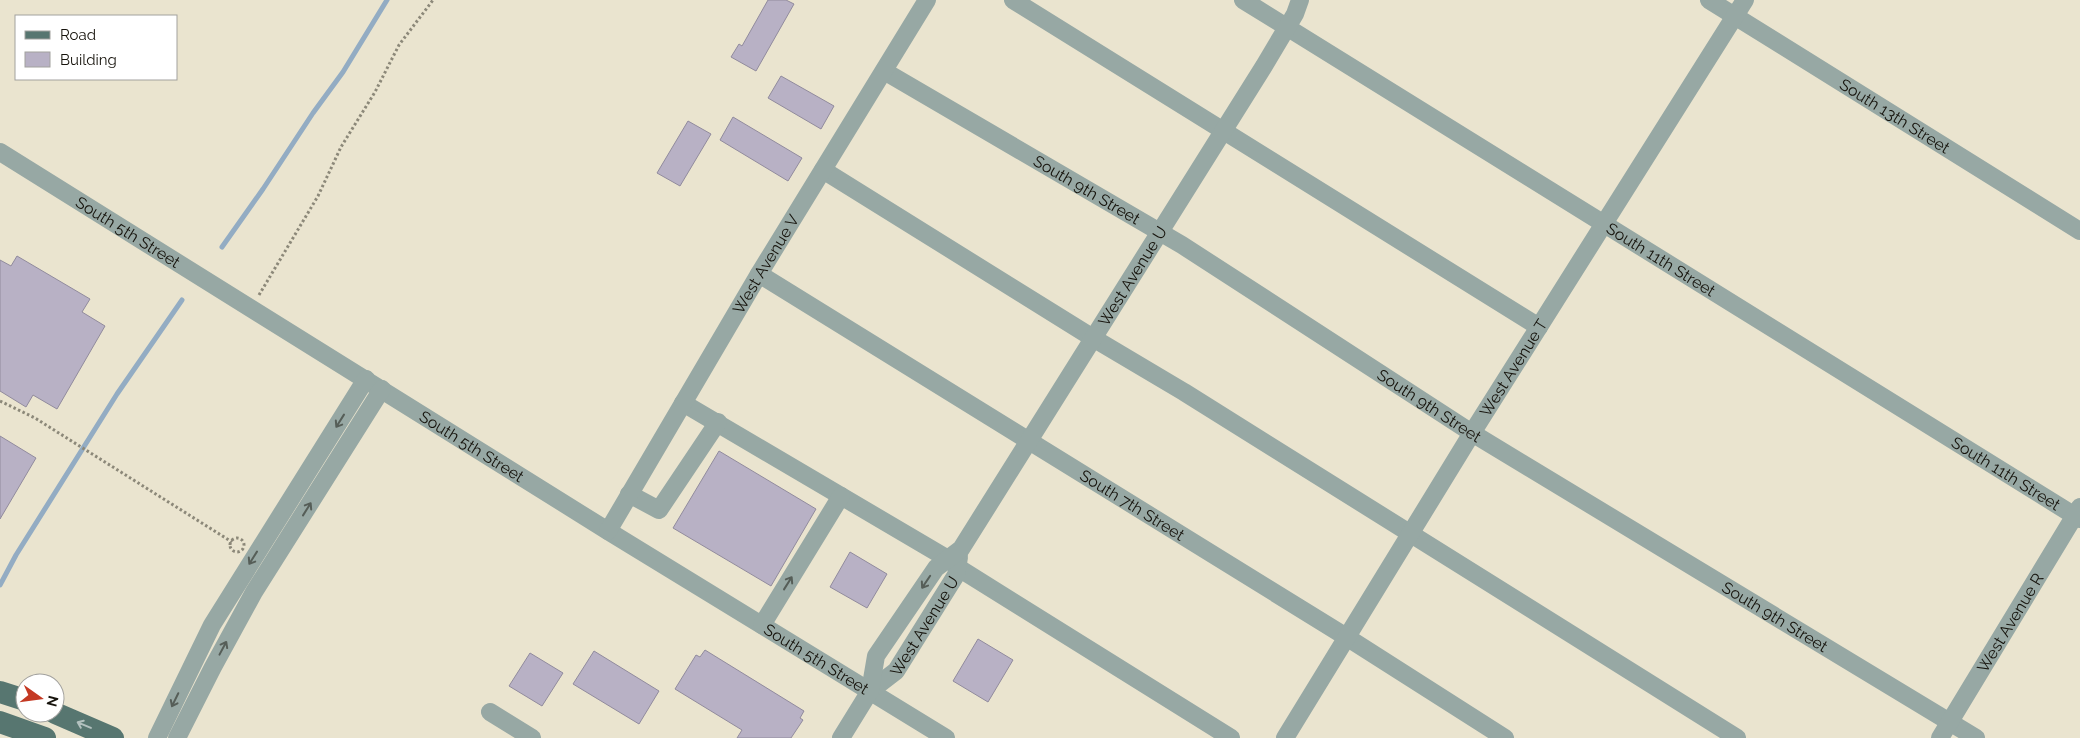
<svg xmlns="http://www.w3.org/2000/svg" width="2080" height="738" font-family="Raleway,sans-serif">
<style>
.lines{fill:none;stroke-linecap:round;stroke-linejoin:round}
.stream{stroke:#93acc3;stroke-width:5}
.building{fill:#b8b1c5;stroke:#918b9d}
.path{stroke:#8c8879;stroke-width:3;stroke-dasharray:2.5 2.5;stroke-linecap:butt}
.minor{stroke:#97a8a4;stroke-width:18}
.major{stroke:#577670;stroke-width:22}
.oneway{stroke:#565e58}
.oneway2{stroke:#b3c1bf}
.labels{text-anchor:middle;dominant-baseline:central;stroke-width:5;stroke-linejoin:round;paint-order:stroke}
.street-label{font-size:16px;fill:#16130c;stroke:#fff}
</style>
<rect width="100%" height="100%" fill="#eae4cf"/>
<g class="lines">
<path class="stream" d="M222,247L263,189L313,113L343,72L387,0
M0,585L16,555L117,394L182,300"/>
</g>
<path class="building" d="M768,0H786L794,4L756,71L731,57L739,44L742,46Z
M781,76L834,106L821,129L768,98Z
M733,117L802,158L788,181L720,140Z
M688,121L711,134L680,186L657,173Z
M17,256L90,299L82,312L105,326L57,409L33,395L26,407L0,391V260L11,266Z
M0,436L36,458L0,519Z
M719,451L816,509L771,586L673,528Z
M850,552L887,574L867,608L830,587Z
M978,639L1013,660L988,702L953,681Z
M705,650L804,711L800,718L803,720L791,738H737L742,730L675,689L696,655L700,657Z
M594,651L659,691L639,724L573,684Z
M530,653L563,673L542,706L509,686Z"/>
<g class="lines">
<path class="path" d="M259,295L318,196L341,147L375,92L399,45L433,0
M0,401L35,418L232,542
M230 545a7 7 0 1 1 14 0a7 7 0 1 1-14 0Z"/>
<g class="minor">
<path d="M1013,0L1539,327"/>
<path id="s1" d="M1243,0L2080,519"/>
<path id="s2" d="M1709,0L2080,231"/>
<path id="s3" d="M884,71L1182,245L1472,433L1976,738"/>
<path id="s4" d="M0,152L608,531L946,738"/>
<path d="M823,170L1093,338L1184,392L1737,738"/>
<path id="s5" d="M759,274L1348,638L1505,738"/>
<path d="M683,403L948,559"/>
<path d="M629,494L659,510L718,422"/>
<path id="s6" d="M608,531L759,274L927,0"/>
<path d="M957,567L1231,738"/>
<path d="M762,625L841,496"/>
<path id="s7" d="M870,691L896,671L956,575L959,557"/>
<path d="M490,712L532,738"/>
<path d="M157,738L212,625L366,379"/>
<path d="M177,738L213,667L254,592L382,389"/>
<path id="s8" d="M841,738L870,691L876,656L936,568L961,549L1264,66L1295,14L1300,0"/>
<path id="s9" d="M1285,738L1472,433L1745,0"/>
<path id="s10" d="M1940,738L2080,507"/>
</g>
<path class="major" d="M0,692L25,700
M55,713L113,738
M0,722L45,738"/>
</g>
<defs><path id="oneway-shaft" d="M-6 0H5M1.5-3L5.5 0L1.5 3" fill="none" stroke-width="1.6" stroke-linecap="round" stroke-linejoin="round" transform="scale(1.25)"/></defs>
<g class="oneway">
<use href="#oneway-shaft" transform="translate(340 421) rotate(122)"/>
<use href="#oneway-shaft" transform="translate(307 509) rotate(-58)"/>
<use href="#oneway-shaft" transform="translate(253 558) rotate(122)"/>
<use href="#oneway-shaft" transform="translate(926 582) rotate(124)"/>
<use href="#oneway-shaft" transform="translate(788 583) rotate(-58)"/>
<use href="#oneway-shaft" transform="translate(223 648) rotate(-62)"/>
<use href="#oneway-shaft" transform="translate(175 700) rotate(116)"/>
</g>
<use class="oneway2" href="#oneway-shaft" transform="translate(84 725) rotate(-157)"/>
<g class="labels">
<g class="street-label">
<text stroke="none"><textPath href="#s2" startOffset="219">South 13th Street</textPath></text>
<text stroke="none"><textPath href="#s3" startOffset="235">South 9th Street</textPath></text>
<text stroke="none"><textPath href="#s4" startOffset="151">South 5th Street</textPath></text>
<text stroke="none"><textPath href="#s1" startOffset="492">South 11th Street</textPath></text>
<text stroke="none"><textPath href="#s6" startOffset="310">West Avenue V</textPath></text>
<text stroke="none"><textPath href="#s8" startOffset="551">West Avenue U</textPath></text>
<text stroke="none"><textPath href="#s9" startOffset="435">West Avenue T</textPath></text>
<text stroke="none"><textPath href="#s3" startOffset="640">South 9th Street</textPath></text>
<text stroke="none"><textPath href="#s4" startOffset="556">South 5th Street</textPath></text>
<text stroke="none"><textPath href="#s1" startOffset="898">South 11th Street</textPath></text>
<text stroke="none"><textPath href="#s5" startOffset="439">South 7th Street</textPath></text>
<text stroke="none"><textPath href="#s3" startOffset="1045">South 9th Street</textPath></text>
<text stroke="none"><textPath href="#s10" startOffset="135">West Avenue R</textPath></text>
<text stroke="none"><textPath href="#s7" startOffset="86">West Avenue U</textPath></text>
<text stroke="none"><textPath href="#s4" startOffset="961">South 5th Street</textPath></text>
</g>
</g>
<rect x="15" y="15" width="162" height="65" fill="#ffffff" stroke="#a2a19e"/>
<rect x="25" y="31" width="25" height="8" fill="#577670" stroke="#a2a19e"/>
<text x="60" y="40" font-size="15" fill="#16130c">Road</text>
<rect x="25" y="52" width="25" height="15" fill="#b8b1c5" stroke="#a2a19e"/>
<text x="60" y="65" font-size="15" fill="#16130c">Building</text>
<g transform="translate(40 698) rotate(104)"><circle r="24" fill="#ffffff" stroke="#a2a19e"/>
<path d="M0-4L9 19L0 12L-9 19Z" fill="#c43923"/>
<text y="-8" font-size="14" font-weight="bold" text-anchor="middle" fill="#16130c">N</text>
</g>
</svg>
